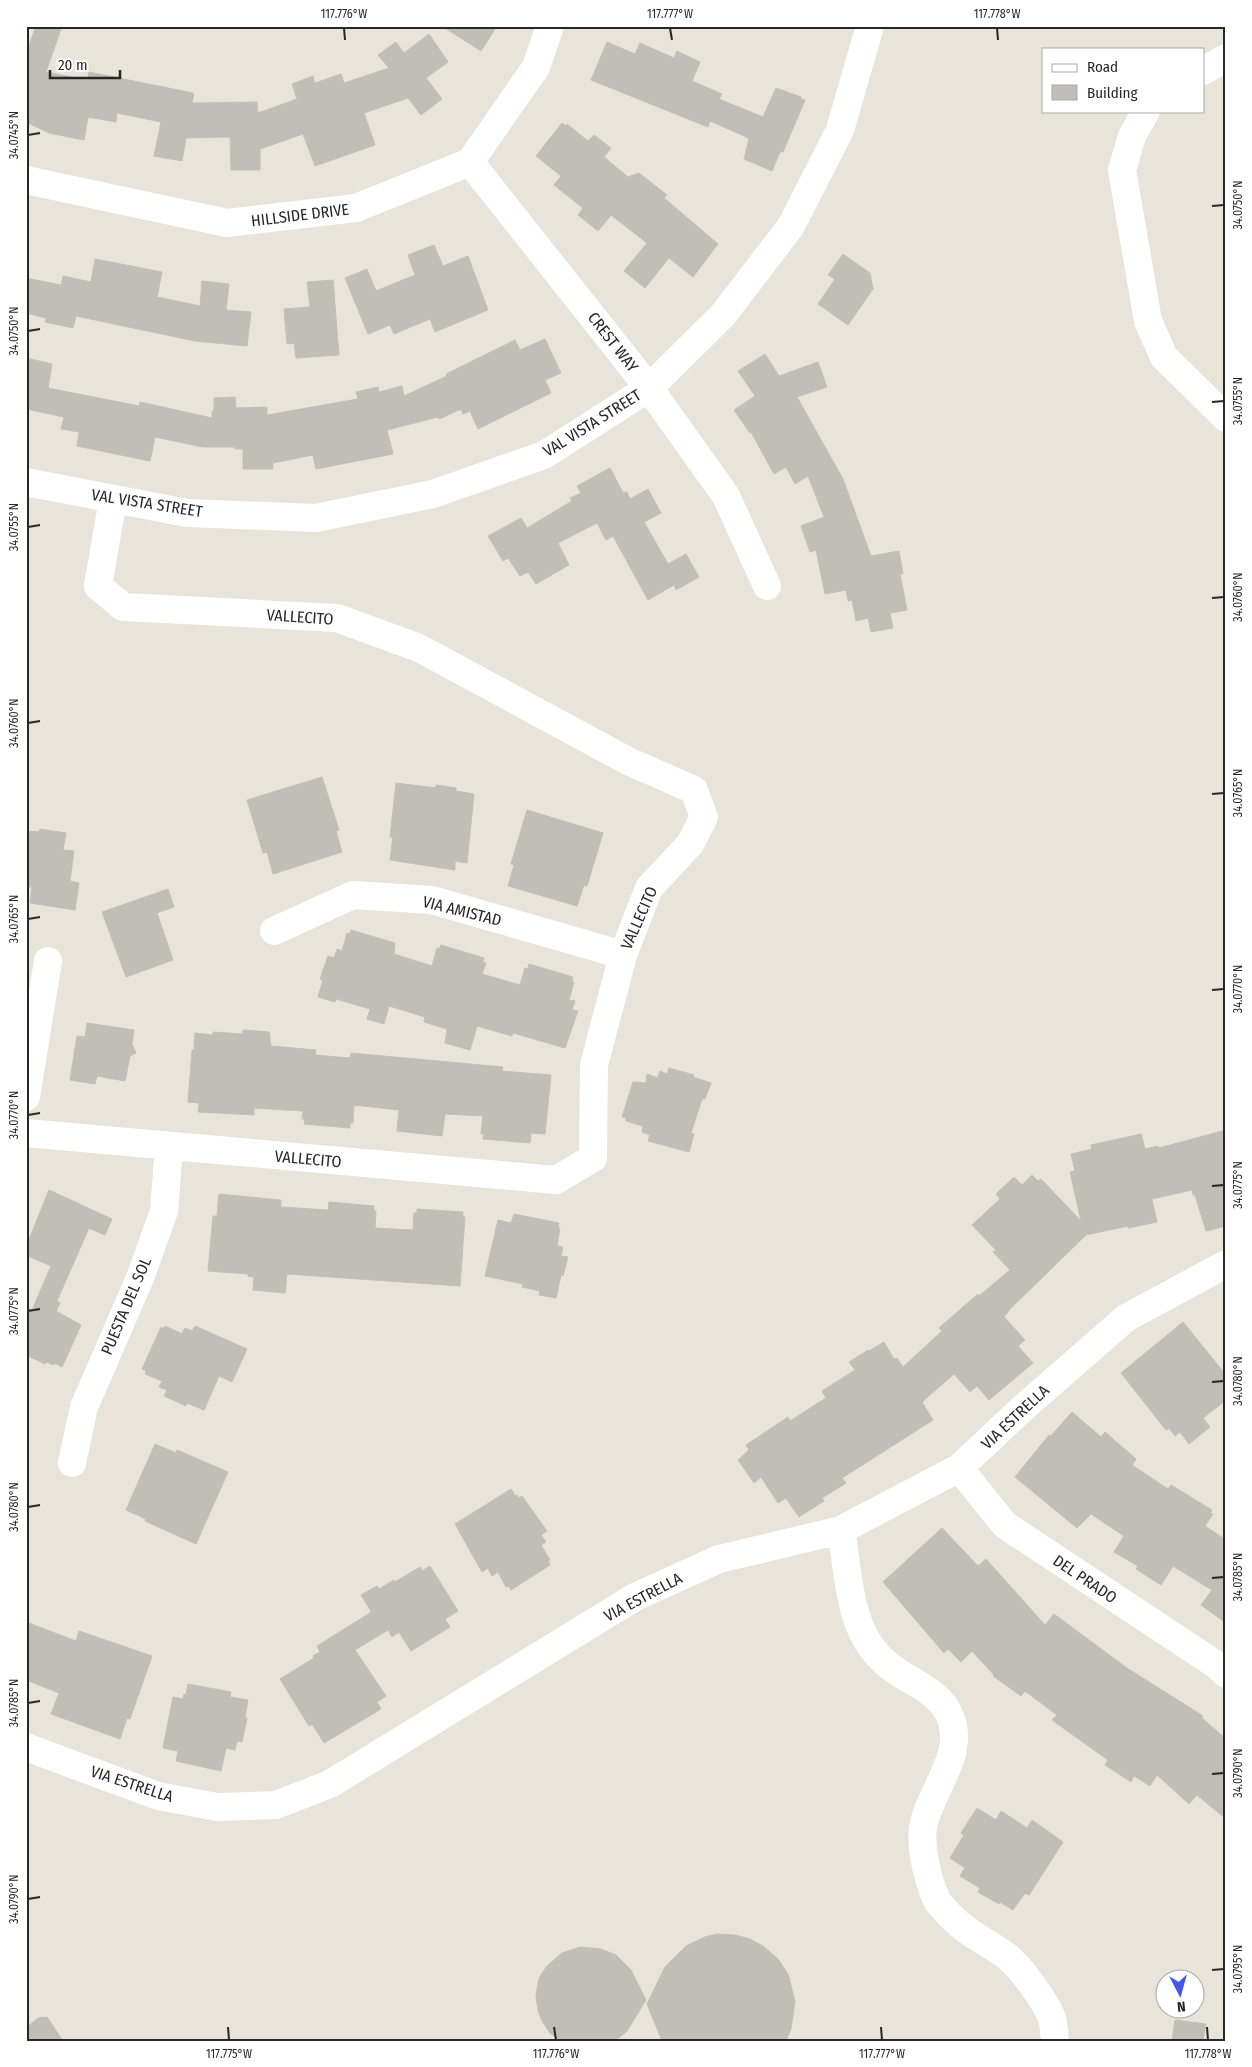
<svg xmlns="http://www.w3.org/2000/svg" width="1252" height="2067" font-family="'Fira Sans Condensed',sans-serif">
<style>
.building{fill:#c1bdb7;stroke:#c4c0b4}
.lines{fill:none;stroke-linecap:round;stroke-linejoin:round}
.minor{stroke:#fff;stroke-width:28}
.ticks{fill:none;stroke:#272727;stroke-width:2}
.labels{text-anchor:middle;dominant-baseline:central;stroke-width:4;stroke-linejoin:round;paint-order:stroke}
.street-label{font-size:16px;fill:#272727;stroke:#fff}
.neatline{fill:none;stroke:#272727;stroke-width:2}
.ticks-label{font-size:12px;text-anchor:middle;fill:#272727}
</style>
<rect width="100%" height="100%" fill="#e9e4da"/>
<path class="building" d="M36,26H62L46,72L88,80L89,72L193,93L194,94L192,103L257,102L258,113L297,99L292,84L313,76L315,83L341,74L344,83L389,68L378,55L396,42L404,53L429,34L448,62L426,78L442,99L421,115L408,98L364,113L375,145L315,166L303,134L260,149V170H231L230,137L186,138L182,161L154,156L161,122L117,113L116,122L88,117L84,140L49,133L26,122V54Z
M442,26H497L481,51Z
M607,42L635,54L640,43L674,58L677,51L700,62L692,81L722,94L719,99L763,117L776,88L801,97V99L805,100L783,152H780L772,171L744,159L749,139L744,136L710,121L708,127L591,80Z
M562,123L566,126L567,124L588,141L594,135L611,148L604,157L628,177L639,173L667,195L664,198L718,244L693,277L669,258L645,288L624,271L647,243L611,215L598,231L578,215L583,208L554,185L561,176L536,156Z
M434,245L443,266L468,256L488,310L435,332L430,319L394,334L390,325L368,334L345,278L367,269L376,291L415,275L408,255Z
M843,254L870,273L873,289L848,325L818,304L835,279L828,275Z
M95,259L162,272L157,297L200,306L202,281L229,284L226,310L251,312L247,346L195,341L76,316L73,328L45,322L46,318L26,313V278L61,285L63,276L91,282Z
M333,280L339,355L296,358L294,343L287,344L284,309L310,307L307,282Z
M545,339L561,373L545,380L551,393L478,429L470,411L463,414L461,409L439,419L438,417L387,430L393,454L316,469L313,455L273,463V469H243V449H235V447H203L155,437L150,461L77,446L79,432L61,429L64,417L26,409V358L52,364L48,388L139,406L140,402L212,418V411H214V398L235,397L236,408L267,407V415L358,399L356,392L378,387L379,392L402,386L404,396L447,376L446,374L515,340L520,350Z
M765,354L779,376L818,362L827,387L797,397L843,479L871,556L899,551L903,574H900L907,610L890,613L893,628L871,632L868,618L856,621L852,600L848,601L846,590L825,594L816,550L810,552L801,526L824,517L808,476L795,484L786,467L774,474L751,432L750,433L734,410L755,396L738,371Z
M610,468L623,493L627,492L630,499L648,489L661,513L644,522L668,564L686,554L699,577L676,590L674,585L648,600L613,536L606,540L597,523L558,543L569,565L536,584L528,572L520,576L508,558L503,561L488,536L521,518L527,528L572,501L570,498L581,493L577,486Z
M322,777L339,830L336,831L342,852L273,874L267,852L263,853L247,800Z
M396,783L436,788V785L456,788V791L474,794L467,863L455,861V870L390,860L393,837H390Z
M527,810L603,833L587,886L584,885L577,906L508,886L514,865L511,864Z
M40,829L66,833L63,850L74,851L70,881L79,883L75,910L30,903L32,887H26V831L39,832Z
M168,889L174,907L157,913L173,960L126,977L102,912Z
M351,930L395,943L394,954L432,966L437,948L439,949L441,945L484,958L483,962L486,963L482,974L520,985L525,968L528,969L529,964L573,977L572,982H574L569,1000L575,1001L572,1010L578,1011L565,1048L513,1033L512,1036L477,1026L470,1050L445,1043L447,1029L424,1022L425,1017L389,1006L384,1024L367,1019L370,1009L336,999L335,1002L318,997L323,980L320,979L328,956L334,958L337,949L342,951L347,933L350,934Z
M87,1023L134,1030L132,1044L136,1053L130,1056L125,1081L97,1076L95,1084L70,1080L77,1036L85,1037Z
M243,1030L269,1032L271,1046L316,1050L315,1055L350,1058L351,1053L503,1067L502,1071L551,1075L545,1134L531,1133L530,1143L483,1139L484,1134H481L483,1116L445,1114L442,1136L397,1131L399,1110L354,1105L353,1123H350V1128L304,1124L305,1119H302L303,1111L254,1108V1115L198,1112L199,1103L188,1102L192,1050H194L195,1033L213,1035V1032L243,1034Z
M669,1068L694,1075L693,1077L711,1083L705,1099H702L691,1133L694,1134L689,1152L648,1141L650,1135L642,1132L643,1126L626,1121V1118L622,1117L633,1082L646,1083L647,1074L658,1078L660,1071L667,1074Z
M1226,1130V1226L1206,1231L1195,1195H1193L1192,1190L1152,1199L1157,1222L1128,1228V1226L1086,1235L1010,1309L1004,1317L1025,1340L1018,1346L1033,1363L989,1400L977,1386L970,1392L954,1374L922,1402L933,1420L842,1478L846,1483L822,1498L824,1501L799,1517L786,1498L778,1503L761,1477L754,1483L738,1460L749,1450L746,1445L788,1417L790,1421L826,1398L822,1391L855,1370L849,1362L868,1350L869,1351L884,1342L894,1359L897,1358L903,1367L942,1331L939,1328L978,1294L979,1296L1010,1270L993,1252L996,1250L972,1225L1000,1199L996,1194L1014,1177L1022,1185L1032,1175L1038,1181L1041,1179L1081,1221L1070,1172L1075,1171L1071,1154L1092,1149L1091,1145L1141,1134L1145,1149L1158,1146L1159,1148Z
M49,1190L112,1219L105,1235L89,1228L57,1301L60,1303L56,1311L81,1325L62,1367L55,1363L54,1365L46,1362L45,1364L26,1355V1307L32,1310L51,1266L26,1255V1247Z
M219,1194L281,1200V1207L328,1210L329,1202L374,1206V1211H376L375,1228L413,1230L414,1213H417V1209L463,1212V1217H465L460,1286L287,1274L285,1293L253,1290L254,1277L248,1276V1274L208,1271L213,1216H217Z
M514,1214L559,1223L558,1228H560L557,1246L563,1247L561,1256L568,1257L563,1276L561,1275L556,1298L539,1295L540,1291L522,1287L523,1284L485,1276L498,1220L511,1223Z
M1183,1322L1226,1375V1400L1203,1418L1210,1427L1189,1444L1180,1432L1175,1436L1169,1428L1166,1430L1121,1373Z
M165,1326L182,1334L185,1328L192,1331L195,1326L247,1349L232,1382L219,1376L204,1410L187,1403L186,1406L164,1396L167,1390L159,1387L162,1381L145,1374L146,1371L142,1369L161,1327L164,1329Z
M1072,1412L1101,1437L1105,1432L1136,1459L1132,1465L1168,1489L1171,1485L1212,1510L1210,1513L1213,1514L1205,1526L1226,1540V1623L1201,1605L1212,1590L1173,1566L1161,1585L1136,1569L1138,1566L1114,1552L1124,1536L1091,1514L1077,1528L1015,1477L1049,1435L1050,1437Z
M155,1444L176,1453L177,1450L228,1472L196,1544L145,1521L146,1519L126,1510Z
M511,1489L516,1497L517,1495L519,1498L522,1496L547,1531L541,1535L546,1542L541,1545L550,1560L548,1561L550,1565L511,1590L509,1586L506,1587L498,1572L492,1576L488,1568L482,1572L455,1524Z
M942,1528L978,1566L986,1559L1045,1625L1054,1614L1127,1668L1203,1716L1202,1718L1226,1739V1819L1197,1795L1189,1804L1157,1775L1150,1786L1134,1776L1131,1782L1105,1765L1108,1760L1052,1720L1057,1715L1025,1691L1021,1696L993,1676L994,1675L972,1651L961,1662L948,1649L944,1653L883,1582Z
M430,1566L458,1611L445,1619L450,1627L411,1651L399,1632L392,1637L388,1630L355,1650L386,1696L377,1702L381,1709L324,1743L312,1724L309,1726L280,1679L314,1658L313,1656L320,1652L317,1646L370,1613L371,1611L361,1595L377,1586L379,1589L394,1580L395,1582L420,1567L422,1571Z
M26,1622L76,1641L79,1631L152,1656L130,1719L127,1718L120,1739L51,1714L59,1693L26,1680Z
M188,1684L231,1692L230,1697L248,1700L245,1718H247L242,1742L237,1741L235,1750L226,1748L221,1771L176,1761L178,1751L163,1748L173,1697L183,1699L184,1694L186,1695Z
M977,1808L996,1820L1001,1811L1027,1828L1032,1820L1063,1842L1029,1895L1025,1893L1013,1910L1000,1902L999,1904L978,1892L980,1888L960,1876L965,1868L950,1858L964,1835L961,1833Z
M717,1934L735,1935L750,1939L763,1946L778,1959L788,1974L795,2001L791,2029L786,2041H662L647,2004L665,1967L686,1946L705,1937Z
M580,1947L601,1949L616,1955L631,1970L646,2000L627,2031L615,2041H560L550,2033L542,2021L538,2010L536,1997L537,1989L539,1978L547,1966L562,1953Z
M47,2017L63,2041H26V2028L38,2018Z
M1175,2020L1206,2024L1203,2041H1172Z"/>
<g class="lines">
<path class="minor" d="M1203,71L1226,58
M1146,111L1132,136L1122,170L1148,321L1164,357L1226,418
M470,162L649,388L726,496L767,586
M26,180L227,223L356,208L470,162L536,67L550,26
M26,482L187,513L316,518L433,494L544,455L649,388L723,315L791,226L840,130L870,26
M274,931L353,895L432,900L623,955
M26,1097L48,961
M26,1133L556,1180L593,1158L594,1065L623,955L649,888L690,844L704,817L694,790L628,761L419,648L337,618L123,607L98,586L113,499
M72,1463L84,1407L140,1278L164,1211L169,1147
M959,1468L1005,1525L1215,1664L1226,1674
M841,1530C849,1576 848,1633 888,1665C907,1681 937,1689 949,1714C968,1754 929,1790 923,1828C920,1847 928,1881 936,1898C937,1903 942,1906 945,1910C963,1931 982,1939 1005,1955C1020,1965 1045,2001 1052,2018C1054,2025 1054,2034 1055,2041
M26,1747L158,1796L217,1807L276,1805L330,1784L635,1597L719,1559L841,1530L959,1468L1023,1408L1126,1318L1226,1264"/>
</g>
<path class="ticks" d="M344,28L345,40M670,28L672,40M997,28L998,40M28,135L40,133M1212,206L1224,205M28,331L40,329M1212,402L1224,401M28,527L40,525M1212,598L1224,597M28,723L40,721M1212,794L1224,793M28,919L40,917M1212,990L1224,989M28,1115L40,1113M1212,1186L1224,1185M28,1311L40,1309M1212,1382L1224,1381M28,1507L40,1505M1212,1578L1224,1577M28,1703L40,1701M1212,1774L1224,1773M28,1899L40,1897M1212,1970L1224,1969M228,2027L229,2040M554,2027L556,2040M881,2027L882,2040M1207,2027L1208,2040"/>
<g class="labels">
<g class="street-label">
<text transform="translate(300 215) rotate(-7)">HILLSIDE DRIVE</text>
<text transform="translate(613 342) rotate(52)">CREST WAY</text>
<text transform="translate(592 423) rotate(-32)">VAL VISTA STREET</text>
<text transform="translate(147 503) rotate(9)">VAL VISTA STREET</text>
<text transform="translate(300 617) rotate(4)">VALLECITO</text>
<text transform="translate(462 911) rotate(14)">VIA AMISTAD</text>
<text transform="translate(639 918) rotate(-66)">VALLECITO</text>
<text transform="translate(308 1159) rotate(5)">VALLECITO</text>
<text transform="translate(126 1306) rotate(-67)">PUESTA DEL SOL</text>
<text transform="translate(1015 1417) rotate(-43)">VIA ESTRELLA</text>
<text transform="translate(1085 1579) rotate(34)">DEL PRADO</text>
<text transform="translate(643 1597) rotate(-28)">VIA ESTRELLA</text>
<text transform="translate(132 1784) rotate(18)">VIA ESTRELLA</text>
</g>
</g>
<rect width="1252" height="2067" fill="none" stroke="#ffffff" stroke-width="55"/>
<rect x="1042" y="48" width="162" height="65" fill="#ffffff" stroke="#a9a9a9"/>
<rect x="1052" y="64" width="25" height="8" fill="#ffffff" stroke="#a9a9a9"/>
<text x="1087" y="72" font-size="15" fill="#272727">Road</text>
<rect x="1052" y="85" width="25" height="15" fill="#c1bdb7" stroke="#a9a9a9"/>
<text x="1087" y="98" font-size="15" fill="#272727">Building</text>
<g transform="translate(1180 1994) rotate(174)"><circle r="24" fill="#ffffff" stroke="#a9a9a9"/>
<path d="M0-4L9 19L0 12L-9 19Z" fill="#4456ec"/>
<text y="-8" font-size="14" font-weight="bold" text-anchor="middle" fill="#272727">N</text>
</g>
<path d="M50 70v8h70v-8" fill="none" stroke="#272727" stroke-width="2.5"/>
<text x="58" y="70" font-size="15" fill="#272727" stroke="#ffffff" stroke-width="4" paint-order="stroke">20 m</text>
<rect x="28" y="28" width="1196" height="2012" class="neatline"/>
<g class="ticks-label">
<text x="344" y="18">117.776°W</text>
<text x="670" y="18">117.777°W</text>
<text x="997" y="18">117.778°W</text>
<text transform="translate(14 135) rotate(-90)" y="4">34.0745°N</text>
<text transform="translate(1238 205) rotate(-90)" y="4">34.0750°N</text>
<text transform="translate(14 331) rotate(-90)" y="4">34.0750°N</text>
<text transform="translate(1238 401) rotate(-90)" y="4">34.0755°N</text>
<text transform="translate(14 527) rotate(-90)" y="4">34.0755°N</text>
<text transform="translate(1238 597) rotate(-90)" y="4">34.0760°N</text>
<text transform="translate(14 723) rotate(-90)" y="4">34.0760°N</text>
<text transform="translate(1238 793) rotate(-90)" y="4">34.0765°N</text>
<text transform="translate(14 919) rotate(-90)" y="4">34.0765°N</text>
<text transform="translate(1238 989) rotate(-90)" y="4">34.0770°N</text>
<text transform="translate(14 1115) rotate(-90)" y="4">34.0770°N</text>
<text transform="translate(1238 1185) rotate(-90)" y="4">34.0775°N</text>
<text transform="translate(14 1311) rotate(-90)" y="4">34.0775°N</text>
<text transform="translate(1238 1381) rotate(-90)" y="4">34.0780°N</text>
<text transform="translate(14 1507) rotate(-90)" y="4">34.0780°N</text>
<text transform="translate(1238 1577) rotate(-90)" y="4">34.0785°N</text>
<text transform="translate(14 1703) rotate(-90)" y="4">34.0785°N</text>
<text transform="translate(1238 1773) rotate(-90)" y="4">34.0790°N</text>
<text transform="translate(14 1899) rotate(-90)" y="4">34.0790°N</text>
<text transform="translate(1238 1969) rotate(-90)" y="4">34.0795°N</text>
<text x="229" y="2058">117.775°W</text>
<text x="556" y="2058">117.776°W</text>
<text x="882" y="2058">117.777°W</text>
<text x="1208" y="2058">117.778°W</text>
</g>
</svg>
